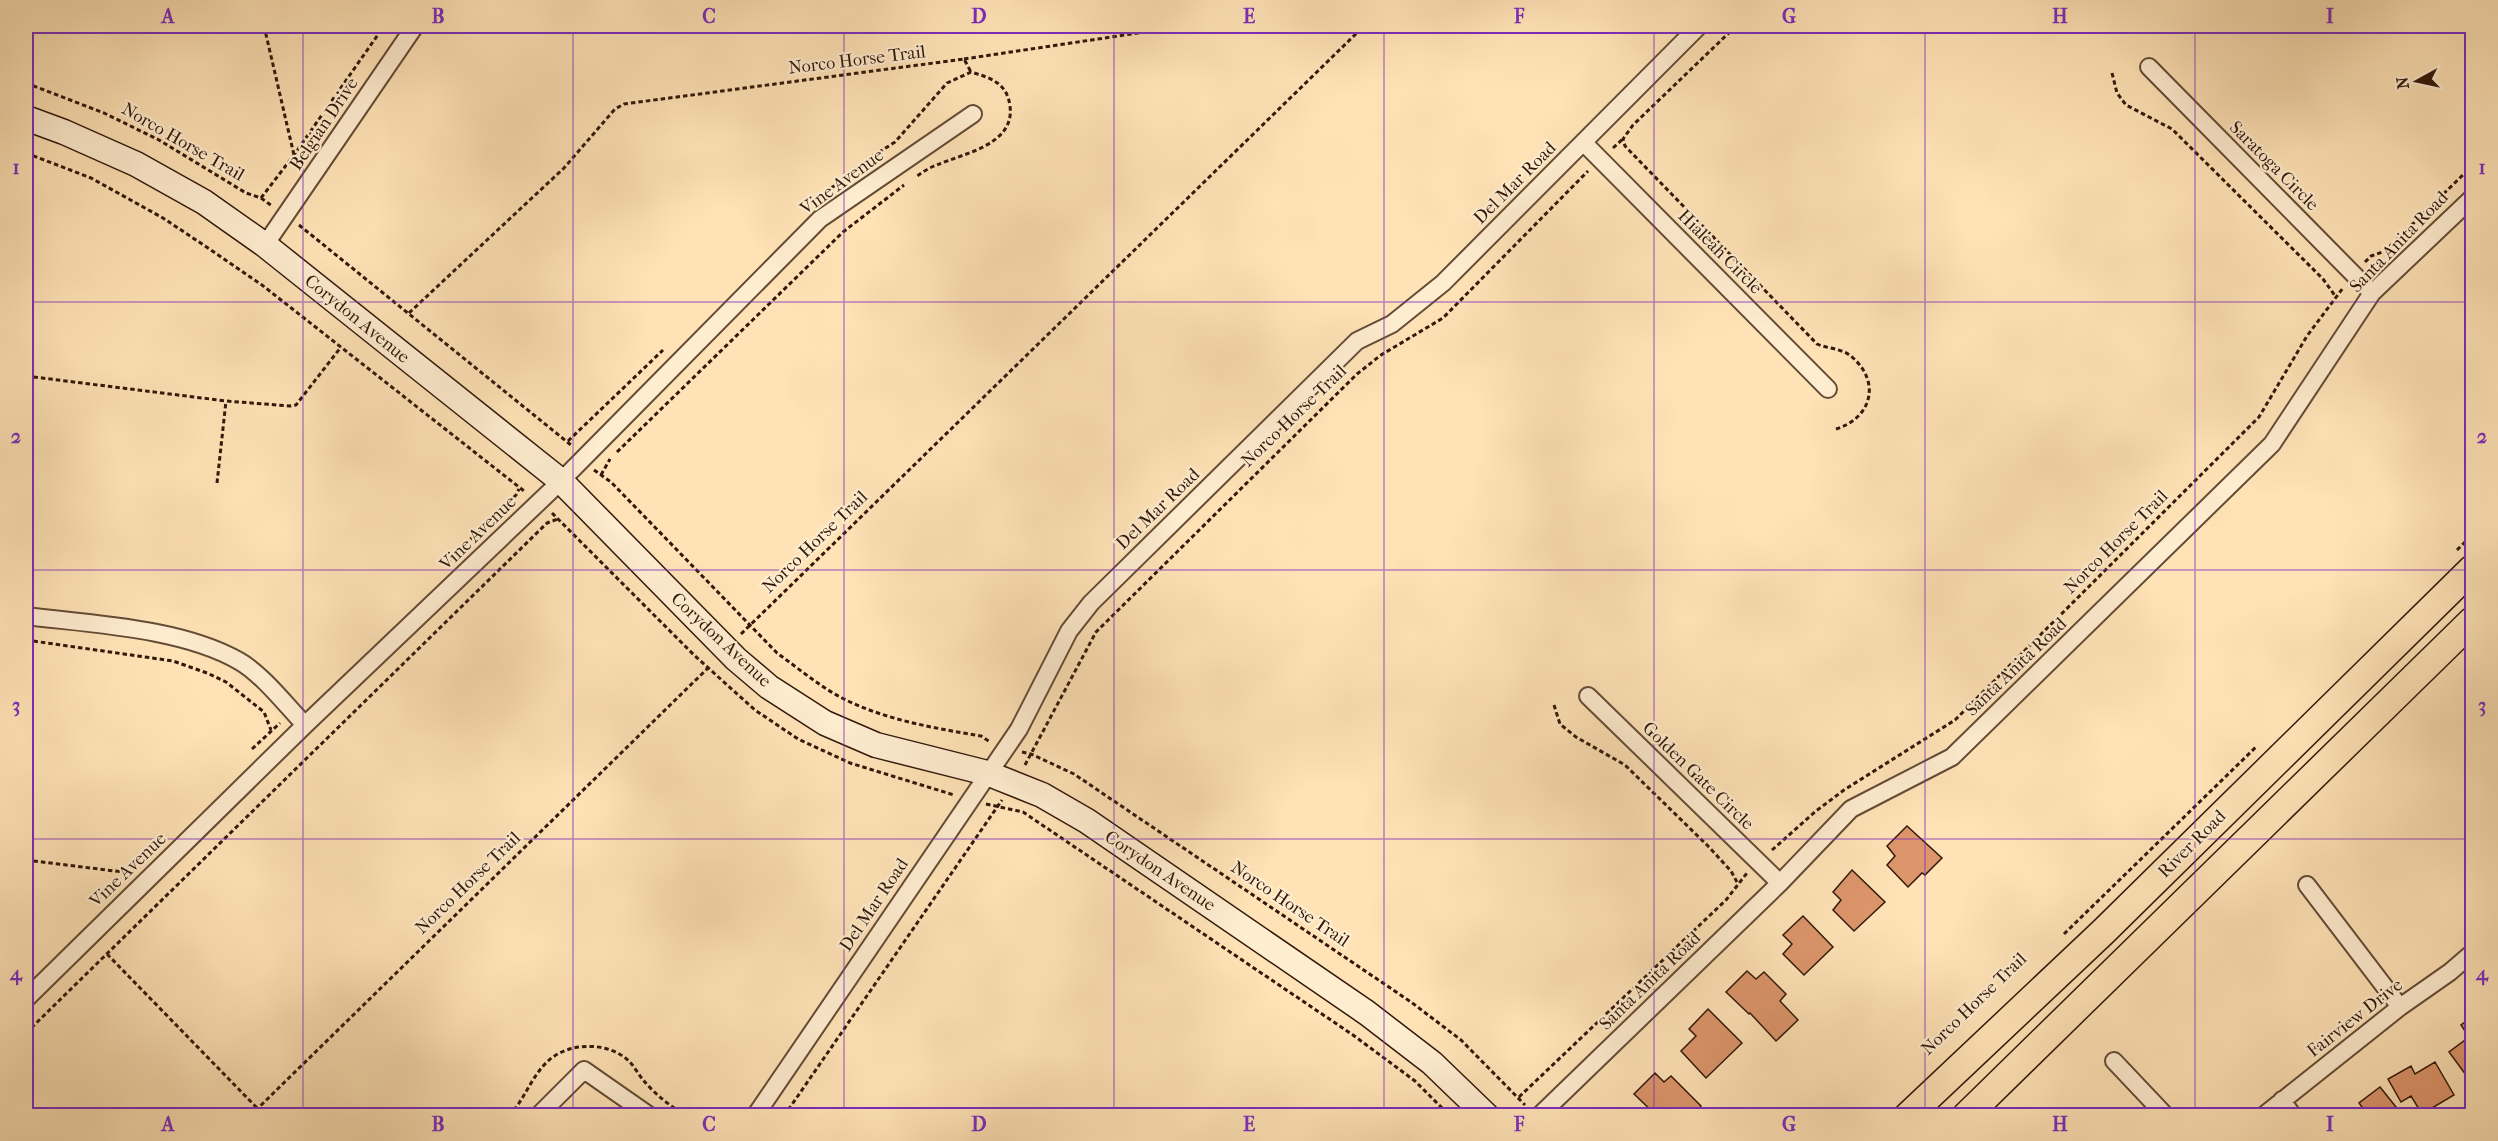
<svg xmlns="http://www.w3.org/2000/svg" width="2498" height="1141" font-family="'IM FELL French Canon',serif">
<style>
.building{fill:#dd956b;stroke:#31180a;stroke-width:1.5}
.lines{fill:none;stroke-linecap:round;stroke-linejoin:round}
.street-casing{stroke:#644b35;stroke-width:20}
.secondary-casing{stroke:#31180a;stroke-width:27}
.primary-casing{stroke:#31180a;stroke-width:30}
.path{stroke:#31180a;stroke-width:3;stroke-dasharray:4.5 3;stroke-linecap:butt}
.street{stroke:#ffedd0;stroke-width:16}
.secondary{stroke:#ffedd0;stroke-width:24}
.primary{stroke:#ffe3b7;stroke-width:27}
.grid{fill:none;stroke:#7b2cbf;stroke-width:1.5;stroke-opacity:0.55}
.labels{text-anchor:middle;dominant-baseline:central;stroke-width:4.5;stroke-linejoin:round;paint-order:stroke}
.street-label{font-size:18px;fill:#31180a;stroke:#ffedd0}
.neatline{fill:none;stroke:#7b2cbf;stroke-width:2}
.grid-label{font-size:20px;text-anchor:middle;font-weight:bold;fill:#7b2cbf}
</style>
<rect width="100%" height="100%" fill="#ffe3b7"/>
<filter id="stains"><feTurbulence type="fractalNoise" baseFrequency=".00333" numOctaves="4"/><feColorMatrix values="0 0 0 0 .2 0 0 0 0 .09 0 0 0 0 .02 0 0 0 .5 -.17"/></filter>
<radialGradient id="worn" r=".72"><stop offset=".6" stop-color="#630" stop-opacity="0"/><stop offset="1" stop-color="#630" stop-opacity=".3"/></radialGradient>
<path class="building" d="M1907,826L1942,858L1925,875L1922,873L1908,887L1887,865L1895,856L1887,846Z
M1852,870L1885,902L1854,931L1833,910L1841,900L1833,892Z
M1803,916L1833,947L1804,975L1783,954L1792,944L1783,935Z
M1747,971L1756,979L1764,972L1786,994L1780,1001L1798,1020L1776,1041L1750,1013L1749,1014L1726,992Z
M1708,1009L1742,1043L1706,1078L1681,1051L1696,1036L1689,1029Z
M2472,1017V1076L2469,1079L2449,1052L2469,1037L2461,1025Z
M2435,1062L2454,1095L2422,1114L2411,1096L2401,1102L2388,1079L2411,1066L2415,1074Z
M1655,1073L1664,1082L1671,1076L1701,1106L1691,1116H1657L1634,1094Z
M2380,1087L2400,1112L2396,1116H2365L2367,1114L2359,1103Z"/>
<g class="lines">
<defs>
<path id="street" d="M2149,67L2372,293
M1584,143L1828,389
M265,245L415,26
M26,616C91,624 182,628 239,661C262,674 286,705 305,725
M1588,696L1780,883
M2307,885L2400,1007
M26,999L305,725L561,481L820,219L973,114
M2114,1061L2166,1116
M2282,1100L2293,1116
M538,1116L584,1070L650,1116
M755,1116L1019,729L1069,631L1091,603L1357,341L1392,324L1443,283L1699,26
M1539,1116L1780,883L1851,809L1952,757L2272,444L2372,293L2472,198
M2263,1116L2400,1007L2450,972L2472,953"/>
<path id="secondary" d="M26,118L64,132L136,164L204,202L265,245L561,481L736,659L769,687L825,723L876,745L987,773L1042,795L1087,821L1367,1013L1432,1063L1487,1116"/>
<path id="primary" d="M1908,1116L2103,932L2472,569
M1966,1116L2472,621"/>
</defs>
<use href="#street" class="street-casing"/>
<use href="#secondary" class="secondary-casing"/>
<use href="#primary" class="primary-casing"/>
<path class="path" d="M264,26L294,155
M1736,26L1633,125L1623,139L1625,146L1817,344C1828,349 1842,348 1852,357C1881,382 1872,418 1836,429
M26,59L34,26
M964,59L1185,26
M2112,73L2117,93L2126,105L2172,129L2323,279L2336,297
M26,83L104,113L159,140L246,193L261,198L294,155L384,26
M1613,148L1623,139
M26,153L91,178L163,218L205,246L262,285L524,491
M825,193L867,160L895,142L947,83L971,72C991,78 1007,83 1010,106C1015,145 964,153 937,165C930,167 923,172 917,176
M261,198L272,206
M299,225L571,445
M2365,262L2371,256L2385,251L2472,166
M409,313L564,168L615,109L624,104L964,59L971,72
M26,376L226,401L290,406L296,405L341,347
M568,441L663,350
M617,452L843,232L904,185
M594,470L611,482L777,653C798,668 819,686 842,698C885,720 934,728 981,736L990,742
M601,475L610,459
M217,483L226,401
M552,513L695,656L755,710L798,739L850,763L954,795
M2457,550L2472,535
M449,560L516,495L519,489
M741,634L1364,26
M26,640L173,661L207,673L226,682L264,712L271,730
M1554,705L1560,724L1576,737L1625,765L1708,846L1731,871L1738,884
M252,749L280,723
M1022,752L1031,754L1074,774L1411,1002L1461,1040L1525,1105
M1025,765L1096,632L1357,374L1381,355L1443,318L1588,171
M986,804L1023,812L1353,1035L1415,1081L1450,1116
M1772,850L1816,811L1844,790L1955,720L2259,417L2307,336L2343,288
M26,860L131,873
M2064,934L2257,746
M107,954L257,1108
M26,1033L547,523L558,519
M1519,1097L1726,900L1747,873
M250,1116L709,667
M509,1116C524,1100 531,1078 546,1063C567,1041 609,1041 630,1062C635,1068 639,1075 644,1081C655,1094 672,1108 687,1116
M784,1116L1002,800
M1880,1116L1886,1109"/>
<use href="#street" class="street"/>
<use href="#secondary" class="secondary"/>
<use href="#primary" class="primary"/>
</g>
<path class="grid" d="M303,26V1116M573,26V1116M844,26V1116M1114,26V1116M1384,26V1116M1654,26V1116M1925,26V1116M2195,26V1116M26,302H2472M26,570H2472M26,839H2472"/>
<g class="labels">
<g class="street-label">
<text transform="translate(857 60) rotate(-7)">Norco Horse Trail</text>
<text transform="translate(324 124) rotate(-56)">Belgian Drive</text>
<text transform="translate(183 142) rotate(30)">Norco Horse Trail</text>
<text transform="translate(2274 166) rotate(45)">Saratoga Circle</text>
<text transform="translate(842 182) rotate(-36)">Vine Avenue</text>
<text transform="translate(1515 183) rotate(-45)">Del Mar Road</text>
<text transform="translate(2399 242) rotate(-46)">Santa Anita Road</text>
<text transform="translate(1720 252) rotate(45)">Hialeah Circle</text>
<text transform="translate(357 319) rotate(39)">Corydon Avenue</text>
<text transform="translate(1294 416) rotate(-44)">Norco Horse Trail</text>
<text transform="translate(1158 509) rotate(-44)">Del Mar Road</text>
<text transform="translate(478 533) rotate(-44)">Vine Avenue</text>
<text transform="translate(815 542) rotate(-44)">Norco Horse Trail</text>
<text transform="translate(2116 542) rotate(-45)">Norco Horse Trail</text>
<text transform="translate(721 640) rotate(43)">Corydon Avenue</text>
<text transform="translate(2016 667) rotate(-44)">Santa Anita Road</text>
<text transform="translate(1698 776) rotate(44)">Golden Gate Circle</text>
<text transform="translate(2192 844) rotate(-45)">River Road</text>
<text transform="translate(128 870) rotate(-44)">Vine Avenue</text>
<text transform="translate(1160 871) rotate(34)">Corydon Avenue</text>
<text transform="translate(468 883) rotate(-44)">Norco Horse Trail</text>
<text transform="translate(1290 904) rotate(34)">Norco Horse Trail</text>
<text transform="translate(874 905) rotate(-56)">Del Mar Road</text>
<text transform="translate(1650 981) rotate(-44)">Santa Anita Road</text>
<text transform="translate(1974 1004) rotate(-44)">Norco Horse Trail</text>
<text transform="translate(2355 1018) rotate(-38)">Fairview Drive</text>
</g>
</g>
<rect width="2498" height="1141" fill="none" stroke="#ffe3b7" stroke-width="66"/>
<g transform="translate(2417 81) rotate(262)" stroke="#ffedd0" stroke-width="4.5" paint-order="stroke">
<path d="M0-4.5L10 22L0 15L-10 22Z" fill="#31180a"/>
<text y="-9" font-size="16" font-weight="bold" text-anchor="middle" fill="#31180a">N</text>
</g>
<rect x="33" y="33" width="2432" height="1075" class="neatline"/>
<g class="grid-label">
<text x="168" y="23">A</text>
<text x="438" y="23">B</text>
<text x="709" y="23">C</text>
<text x="979" y="23">D</text>
<text x="1249" y="23">E</text>
<text x="1519" y="23">F</text>
<text x="1789" y="23">G</text>
<text x="2060" y="23">H</text>
<text x="2330" y="23">I</text>
<text x="16" y="174">1</text>
<text x="2482" y="174">1</text>
<text x="16" y="443">2</text>
<text x="2482" y="443">2</text>
<text x="16" y="712">3</text>
<text x="2482" y="712">3</text>
<text x="16" y="980">4</text>
<text x="2482" y="980">4</text>
<text x="168" y="1131">A</text>
<text x="438" y="1131">B</text>
<text x="709" y="1131">C</text>
<text x="979" y="1131">D</text>
<text x="1249" y="1131">E</text>
<text x="1519" y="1131">F</text>
<text x="1789" y="1131">G</text>
<text x="2060" y="1131">H</text>
<text x="2330" y="1131">I</text>
</g>
<rect width="100%" height="100%" filter="url(#stains)"/>
<rect width="100%" height="100%" fill="url(#worn)"/>
</svg>
